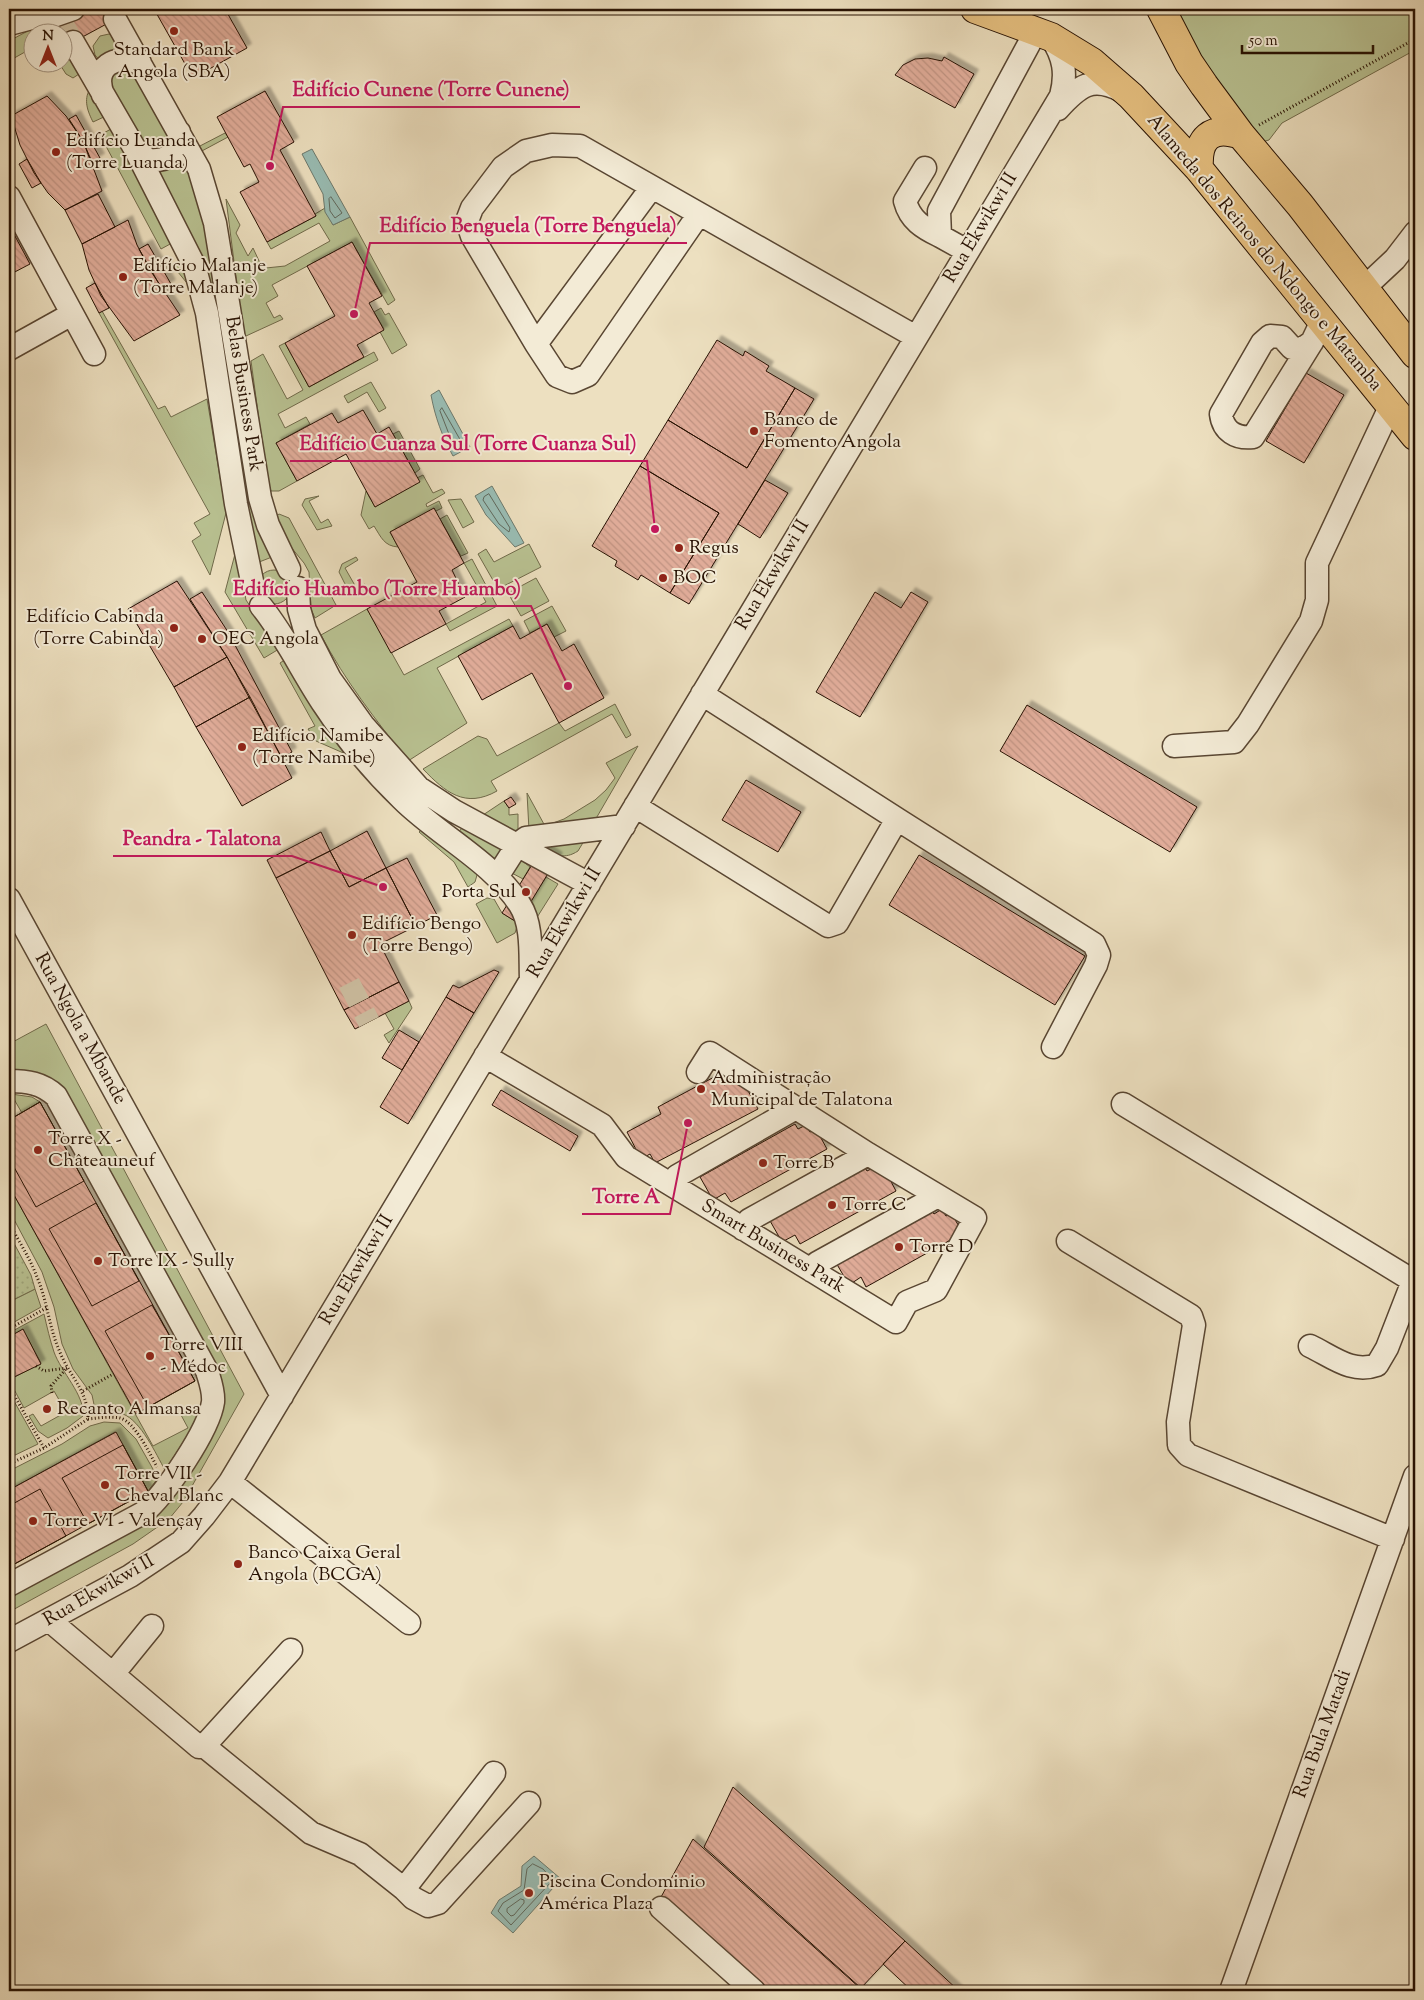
<svg xmlns="http://www.w3.org/2000/svg" width="1424" height="2000" font-family="'Sorts Mill Goudy',serif">
<style>
.green{fill:#b9c292;stroke:#706a4a}
.park{fill:url(#park-dots);stroke:#706a4a}
.water{fill:#99bdb4;stroke:#6c796d}
.lines{fill:none;stroke-linecap:round;stroke-linejoin:round}
.shore{stroke:#60685c;stroke-width:1}
.building{fill:url(#building-back-hatch);stroke:#281203;filter:url(#shadow)}
.minor-tunnel{stroke:#cfc1a4;stroke-width:22;stroke-dasharray:22 11;stroke-linecap:butt}
.minor-casing{stroke:#594632;stroke-width:25}
.major-casing{stroke:#281203;stroke-width:30}
.path{stroke:#281203;stroke-width:3;stroke-dasharray:1 2.5;stroke-linecap:butt}
.minor{stroke:#f3ebd6;stroke-width:22}
.major{stroke:#e6c080;stroke-width:28}
.poi-dot{fill:#8f2418;stroke:#f3ebd6;stroke-width:2}
.labels{text-anchor:middle;dominant-baseline:central;stroke-width:4;stroke-linejoin:round;paint-order:stroke}
.poi-label{font-size:19px;fill:#281203;stroke:#f3ebd6;text-anchor:start}
.street-label{font-size:19px;fill:#281203;stroke:#f3ebd6}
.leader{fill:none;stroke:#c2185b;stroke-width:2}
.callout-dot{fill:#c2185b;stroke:#f3ebd6;stroke-width:2}
.callout-label{font-size:20px;text-anchor:middle;font-weight:bold;fill:#c2185b;stroke:#f3ebd6;stroke-width:4;stroke-linejoin:round;paint-order:stroke}
</style>
<defs>
<pattern id="park-dots" width="8" height="8" patternUnits="userSpaceOnUse" patternTransform="scale(1.25)"><rect width="8" height="8" fill="#b9c292"/><path d="M2 2h.1M6 6h.1" fill="none" stroke="#9fa67c" stroke-width="1.8" stroke-linecap="round"/></pattern>
<pattern id="building-back-hatch" width="6" height="6" patternUnits="userSpaceOnUse" patternTransform="scale(1.25)"><rect width="6" height="6" fill="#e0ac99"/><path d="M-1 5l2 2M0 0l6 6M5-1l2 2" fill="none" stroke="#c09382"/></pattern>
<filter id="shadow"><feDropShadow dx="4.5" dy="-4.5" stdDeviation="1" flood-color="#0004"/></filter>
</defs>
<rect width="100%" height="100%" fill="#ede0c0"/>
<filter id="stains"><feTurbulence type="fractalNoise" baseFrequency=".004" numOctaves="4"/><feColorMatrix values="0 0 0 0 .2 0 0 0 0 .09 0 0 0 0 .02 0 0 0 .5 -.17"/></filter>
<radialGradient id="worn" r=".72"><stop offset=".6" stop-color="#630" stop-opacity="0"/><stop offset="1" stop-color="#630" stop-opacity=".3"/></radialGradient>
<path class="green" d="M1170,9H1415V50L1282,123L1269,140L1258,143L1223,96Z
M39,25L55,29L52,30L53,32H32V48L9,61V41Z
M109,34L114,36L120,47L102,63L95,55L93,46L100,36Z
M67,46L82,72L73,78L66,74L59,63L62,62L63,48Z
M131,67L172,135L170,145L147,152L109,88L111,73Z
M90,89L106,116L93,122C88,112 83,100 90,89Z
M111,129L172,243L161,249L100,135Z
M225,133L228,137L200,152L198,147Z
M181,148L196,177L272,557L254,564L208,285L151,167Z
M226,199L240,225L236,233L248,256L253,248L260,263L266,268L285,266L330,241L319,223L271,249L267,242L316,216L315,214L325,208L333,225L350,217L395,300L388,305L352,242L272,285L278,296L266,303L274,318L280,315L283,319L246,336L243,332Z
M186,259L191,288L173,266Z
M381,308L385,315L389,313L407,345L392,354L380,332L384,329L374,312Z
M102,311L158,409L165,406L171,417L207,399L226,513L210,575L192,541L201,535L194,523L210,514L99,313Z
M285,343L309,387L374,352L378,360L278,414L285,428L306,417L310,424L276,443L297,481L279,491H271L268,486L251,361L263,354L287,399L303,390L279,346Z
M371,382L386,408L379,412L367,392L348,403L344,396Z
M399,431L420,469L415,473L393,434Z
M423,475L433,493L442,489L445,493L426,504L427,507L439,501L442,508L436,511L434,509L390,532L398,547C384,546 381,537 374,526L369,529L361,515L366,491L375,507L419,482L417,478Z
M319,496L309,501L321,523L328,519L332,526L317,530L302,505L305,499Z
M461,499L474,522L463,528L448,500Z
M279,514L289,518L336,605L315,618L311,609L309,572L304,563L281,535L275,517Z
M447,515L468,553L461,556L440,519Z
M233,527L246,600L279,649L264,658L225,592L235,554Z
M529,544L541,567L498,589L478,554L486,549L494,562Z
M356,557L358,560L345,568L357,589L365,584L362,590L351,596L339,572L342,564Z
M472,559L497,606L450,631L446,624L486,602L464,563Z
M257 587a17 17 0 1 1 34 0a17 17 0 1 1-34 0Z
M536,578L549,601L521,616L508,593Z
M552,606L566,631L554,637L547,624L530,633L524,621Z
M367,609L404,675L509,619L513,626L437,668L467,723L408,761C376,720 345,681 321,635Z
M286,659L348,755L316,741L308,729L315,726L280,663Z
M615,704L631,735L626,738L612,714L491,781L497,791C465,809 445,792 423,769L478,736L487,739L497,756L559,723L565,731Z
M638,746L594,822L529,830L527,793L545,826L564,819L595,800L606,790L615,778L606,763Z
M504,801L509,808V815L518,814V830L511,831L483,815Z
M462,828L498,846L501,850L495,861L456,835Z
M422,829L464,861L477,875L475,882L468,887L454,862L419,832Z
M584,841L578,851C564,860 556,855 543,847Z
M521,860L530,867L523,879L510,872Z
M546,877L558,884L536,919L529,904Z
M487,898L494,899L502,913L518,923L515,933L497,943L476,904Z
M409,1001L412,1008L389,1043L384,1035L394,1029L385,1013Z
M46,1024L244,1394L183,1502L169,1519L133,1544L9,1612V1594L143,1520L221,1409L65,1095L9,1071V1044Z
M11,1094L32,1097L40,1102L22,1113Z
M9,1186L153,1446L188,1428L181,1415L192,1409L197,1416V1421L165,1470C156,1454 141,1421 123,1414C115,1411 105,1413 96,1414L92,1395L73,1369L62,1344L54,1307L42,1272L9,1210Z
M35,1289L41,1307L9,1325V1302Z
M44,1314C47,1327 50,1340 54,1352C61,1372 85,1395 83,1416L67,1428L48,1438L38,1431L29,1416L33,1414L41,1426L66,1412L54,1391L24,1408L9,1380L41,1363L23,1330L9,1337V1333Z
M9,1392L38,1444L9,1458Z
M104,1422L120,1423L136,1439L158,1478L148,1491L115,1432L9,1490V1471L62,1444L90,1426Z"/>
<path class="park" d="M9,1234L31,1275L35,1289L9,1302Z"/>
<path class="water" d="M312,149L350,217L333,225L325,212L323,194L302,154Z
M439,390L470,447L453,456C442,436 435,417 431,395Z
M492,486L524,543L515,547L486,515L475,496Z
M534,1856L561,1879L513,1933L491,1913L499,1900L521,1886L522,1866Z"/>
<g class="lines">
<path class="shore" d="M331,197L342,213L335,218L330,211L329,199Z
M442,408L462,443L457,448L454,447L440,411Z
M489,494L510,528L509,532L499,524L483,500L484,497Z
M533,1864L543,1869L553,1880L511,1925L498,1911L503,1903L524,1890L527,1869Z
M521,1899L524,1900V1903L514,1915L511,1916L507,1912V1909Z"/>
</g>
<path class="building" d="M92,9H122L125,14L62,48V32H53L52,30Z
M154,9H225L247,48L193,78Z
M944,57L974,74L955,108L895,75L903,65L915,59L928,58L942,61Z
M265,91L294,142L280,150L316,216L267,242L240,192L259,182L250,164L244,167L217,117Z
M47,96L66,116L83,141L102,191L65,210L48,193L34,173L20,145L11,116Z
M76,115L100,158L92,162L83,141L69,119Z
M27,159L41,183L32,188L19,164Z
M98,194L115,227L82,244L65,210Z
M128,220L137,245L150,270L180,315L134,341L101,296L89,270L82,244Z
M9,225L30,264L9,275Z
M352,242L382,296L369,303L384,330L357,345L364,357L309,387L285,343L335,316L307,266Z
M148,244L171,284L162,289L139,249Z
M95,283L109,308L99,313L86,288Z
M717,340L743,356L745,351L769,366L766,371L795,388L747,468L668,420Z
M1306,373L1344,395L1304,463L1266,441Z
M795,388L814,399L689,604L670,593L719,513L640,466L668,420L747,468Z
M363,410L377,434L389,427L420,482L375,507L346,454L297,481L276,443L332,413L338,423Z
M640,466L719,513L670,593L641,575L638,580L615,566L617,561L592,546Z
M765,480L788,493L760,538L738,524Z
M434,508L464,563L452,570L465,597L439,611L446,624L391,653L367,609L417,582L390,532Z
M177,581L227,657L174,687L128,609Z
M202,592L228,632L292,752L282,758L227,657L190,599Z
M875,592L901,608L911,592L928,602L860,717L816,692Z
M547,624L562,651L574,644L604,698L559,723L532,673L482,700L458,656L513,626L520,639Z
M227,657L250,697L196,727L174,687Z
M250,697L292,778L242,806L196,727Z
M1027,705L1197,807L1170,852L1000,751Z
M746,780L801,812L778,852L722,820Z
M511,797L516,804L509,808L504,801Z
M367,831L386,868L349,887L330,851Z
M321,832L330,851L276,878L267,860Z
M543,847L558,857L518,923L502,913Z
M330,851L349,887L386,868L416,926L380,944L399,982L344,1010L276,878Z
M919,855L1085,956L1055,1005L889,905Z
M407,858L437,915L416,926L386,868Z
M494,970L499,972L474,1013L446,997L453,985L459,988Z
M399,982L409,1001L355,1029L344,1010Z
M446,997L474,1013L408,1124L380,1107Z
M399,1030L419,1042L402,1070L382,1058Z
M718,1075L724,1085L740,1076L758,1109L655,1163L650,1154L641,1159L627,1132L661,1114L658,1107Z
M501,1090L578,1136L570,1151L492,1105Z
M40,1102L84,1181L36,1207L9,1158V1120Z
M40,1102L195,1381L136,1414L9,1186V1120Z
M795,1124L798,1129L806,1125L810,1132L816,1129L827,1149L731,1202L725,1193L713,1200L700,1177Z
M864,1166L867,1171L875,1167L885,1170L896,1191L800,1244L795,1235L782,1242L769,1219Z
M96,1203L139,1281L92,1306L49,1229Z
M931,1209L934,1214L942,1209L946,1216L951,1213L963,1233L866,1287L861,1277L849,1285L835,1261Z
M152,1305L195,1381L148,1407L105,1331Z
M23,1329L41,1364L12,1378L9,1371V1337Z
M116,1432L148,1491L9,1567V1490Z
M123,1445L148,1491L88,1524L62,1478Z
M40,1489L66,1536L9,1567V1506Z
M733,1787L905,1941L861,1988L704,1847Z
M693,1839L861,1989L859,1991H766L661,1897Z
M905,1941L959,1991H912L883,1964Z"/>
<g class="lines">
<path class="minor-tunnel" d="M63,25L73,42
M349,983L369,1022"/>
<defs>
<path id="minor" d="M115,19L199,169L215,223L260,498L268,525L289,569
M9,24L39,16H53L73,9
M73,42L135,149L194,265L207,313L236,504L252,581
M103,95C92,66 115,54 140,63
M1058,109C1079,86 1092,75 1122,91
M135,149L148,160C167,162 182,152 179,132
M925,168L905,201C910,220 923,228 940,236
M652,187L536,344L472,236L467,221L472,208L503,167L526,151L552,145L580,146L916,337
M9,197L94,354
M967,251L940,236L939,211L1036,31
M1364,288L1395,259L1415,233
M1312,342L1302,349L1292,348L1282,337L1270,336L1262,343L1221,414C1223,431 1236,439 1253,437L1312,342L1322,321
M536,344L557,376L572,382L588,375L699,214
M9,349L72,314
M298,588L299,609L305,630L330,679L363,725L419,788L454,811L589,884
M261,606C286,637 302,672 324,705C345,737 374,772 402,799C438,835 493,862 520,905C533,925 530,956 531,979
M702,694L897,819
M1174,746L1234,742L1248,724L1311,621L1317,600V563L1391,405
M635,806L828,926L837,923L897,819L1094,944L1099,955L1096,965L1053,1047
M497,877L518,844L526,838L624,826
M9,899L282,1396
M485,1056L602,1125L626,1157L896,1322L907,1302L936,1290L975,1218L868,1154L710,1053L698,1072
M9,1081C27,1081 42,1083 56,1096L207,1371C210,1381 214,1391 213,1402C209,1430 165,1495 143,1513L9,1585
M1123,1104L1415,1282
M672,1185L677,1176L796,1108
M743,1229L749,1220L868,1154
M1068,1241L1191,1316L1194,1325L1178,1422L1179,1445L1188,1455L1393,1539
M812,1271L817,1263L938,1196
M1310,1346C1333,1357 1352,1374 1377,1365L1387,1348L1413,1281
M230,1482L409,1623
M49,1620L199,1747L204,1746L291,1650
M9,1641L130,1576L181,1542L204,1516L230,1482L1061,96C1067,73 1064,57 1051,37
M113,1674L152,1626
M204,1746L311,1833L360,1854L404,1889L494,1773
M404,1889L413,1898L428,1906L438,1903L529,1803
M661,1908L754,1991
M1231,1991L1415,1476"/>
<path id="major" d="M975,9L1051,37L1092,62L1131,96L1199,169L1415,436
M1161,9L1189,63L1204,85L1241,135L1300,205L1415,354
M1199,169C1197,138 1211,125 1241,135"/>
</defs>
<use href="#minor" class="minor-casing"/>
<use href="#major" class="major-casing"/>
<path class="path" d="M1259,125L1415,39
M9,1223C18,1240 30,1258 37,1277C47,1300 49,1327 59,1350C69,1376 88,1390 88,1419L44,1448L9,1464
M9,1329L48,1307
M36,1366L44,1371L67,1368
M9,1386L44,1448
M83,1391L113,1374
M52,1393L51,1386L66,1369
M88,1419C98,1418 110,1416 120,1418C135,1422 150,1454 157,1467"/>
<use href="#minor" class="minor"/>
<use href="#major" class="major"/>
</g>
<g class="poi-dot">
<circle cx="174" cy="31" r="5"/>
<circle cx="56" cy="152" r="5"/>
<circle cx="123" cy="277" r="5"/>
<circle cx="754" cy="431" r="5"/>
<circle cx="679" cy="548" r="5"/>
<circle cx="663" cy="578" r="5"/>
<circle cx="174" cy="628" r="5"/>
<circle cx="202" cy="639" r="5"/>
<circle cx="242" cy="747" r="5"/>
<circle cx="526" cy="892" r="5"/>
<circle cx="352" cy="935" r="5"/>
<circle cx="701" cy="1089" r="5"/>
<circle cx="38" cy="1150" r="5"/>
<circle cx="763" cy="1163" r="5"/>
<circle cx="832" cy="1205" r="5"/>
<circle cx="899" cy="1247" r="5"/>
<circle cx="98" cy="1261" r="5"/>
<circle cx="150" cy="1356" r="5"/>
<circle cx="47" cy="1409" r="5"/>
<circle cx="105" cy="1485" r="5"/>
<circle cx="33" cy="1521" r="5"/>
<circle cx="238" cy="1564" r="5"/>
<circle cx="529" cy="1893" r="5"/>
</g>
<g class="labels">
<g class="poi-label">
<text x="174" y="50" text-anchor="middle">Standard Bank<tspan x="174" dy="22">Angola (SBA)</tspan></text>
<text x="66" y="141">Edifício Luanda<tspan x="66" dy="22">(Torre Luanda)</tspan></text>
<text x="133" y="266">Edifício Malanje<tspan x="133" dy="22">(Torre Malanje)</tspan></text>
<text x="764" y="420">Banco de<tspan x="764" dy="22">Fomento Angola</tspan></text>
<text x="689" y="548">Regus</text>
<text x="673" y="578">BOC</text>
<text x="164" y="617" text-anchor="end">Edifício Cabinda<tspan x="164" dy="22">(Torre Cabinda)</tspan></text>
<text x="212" y="639">OEC Angola</text>
<text x="252" y="736">Edifício Namibe<tspan x="252" dy="22">(Torre Namibe)</tspan></text>
<text x="516" y="892" text-anchor="end">Porta Sul</text>
<text x="362" y="924">Edifício Bengo<tspan x="362" dy="22">(Torre Bengo)</tspan></text>
<text x="711" y="1078">Administração<tspan x="711" dy="22">Municipal de Talatona</tspan></text>
<text x="48" y="1139">Torre X -<tspan x="48" dy="22">Châteauneuf</tspan></text>
<text x="773" y="1163">Torre B</text>
<text x="842" y="1205">Torre C</text>
<text x="909" y="1247">Torre D</text>
<text x="108" y="1261">Torre IX - Sully</text>
<text x="160" y="1345">Torre VIII<tspan x="160" dy="22">- Médoc</tspan></text>
<text x="57" y="1409">Recanto Almansa</text>
<text x="115" y="1474">Torre VII -<tspan x="115" dy="22">Cheval Blanc</tspan></text>
<text x="43" y="1521">Torre VI - Valençay</text>
<text x="248" y="1553">Banco Caixa Geral<tspan x="248" dy="22">Angola (BCGA)</tspan></text>
<text x="539" y="1882">Piscina Condominio<tspan x="539" dy="22">América Plaza</tspan></text>
</g>
<g class="street-label">
<text transform="translate(981 228) rotate(-59)">Rua Ekwikwi II</text>
<text transform="translate(1264 253) rotate(50)">Alameda dos Reinos do Ndongo e Matamba</text>
<text transform="translate(243 394) rotate(81)">Belas Business Park</text>
<text transform="translate(773 575) rotate(-59)">Rua Ekwikwi II</text>
<text transform="translate(565 923) rotate(-59)">Rua Ekwikwi II</text>
<text transform="translate(80 1029) rotate(61)">Rua Ngola a Mbande</text>
<text transform="translate(773 1247) rotate(31)">Smart Business Park</text>
<text transform="translate(357 1270) rotate(-59)">Rua Ekwikwi II</text>
<text transform="translate(99 1591) rotate(-30)">Rua Ekwikwi II</text>
<text transform="translate(1323 1734) rotate(-70)">Rua Bula Matadi</text>
</g>
</g>
<path class="leader" d="M270 166L283 107H580M354 314L370 243H687M655 529L647 461H290M568 686L531 606H223M383 887L292 856H113M688 1123L670 1214H582"/>
<g class="callout-dot">
<circle cx="270" cy="166" r="5"/>
<circle cx="354" cy="314" r="5"/>
<circle cx="655" cy="529" r="5"/>
<circle cx="568" cy="686" r="5"/>
<circle cx="383" cy="887" r="5"/>
<circle cx="688" cy="1123" r="5"/>
</g>
<g class="callout-label">
<text x="431" y="96">Edifício Cunene (Torre Cunene)</text>
<text x="528" y="232">Edifício Benguela (Torre Benguela)</text>
<text x="468" y="450">Edifício Cuanza Sul (Torre Cuanza Sul)</text>
<text x="377" y="595">Edifício Huambo (Torre Huambo)</text>
<text x="202" y="845">Peandra - Talatona</text>
<text x="626" y="1203">Torre A</text>
</g>
<rect width="1424" height="2000" fill="none" stroke="#ede0c0" stroke-width="30"/>
<rect x="10" y="10" width="1404" height="1980" fill="none" stroke="#281203" stroke-width="2.5"/>
<rect x="15" y="15" width="1394" height="1970" fill="none" stroke="#281203"/>
<g transform="translate(48 48)"><circle r="24" fill="#f3ebd6" stroke="#a29482"/>
<path d="M0-4L9 19L0 12L-9 19Z" fill="#8f2418"/>
<text y="-8" font-size="14" font-weight="bold" text-anchor="middle" fill="#281203">N</text>
</g>
<path d="M1242 45v8h131v-8" fill="none" stroke="#281203" stroke-width="2.5"/>
<text x="1249" y="45" font-size="15" fill="#281203" stroke="#f3ebd6" stroke-width="4" paint-order="stroke">50 m</text>
<rect width="100%" height="100%" filter="url(#stains)"/>
<rect width="100%" height="100%" fill="url(#worn)"/>
</svg>
